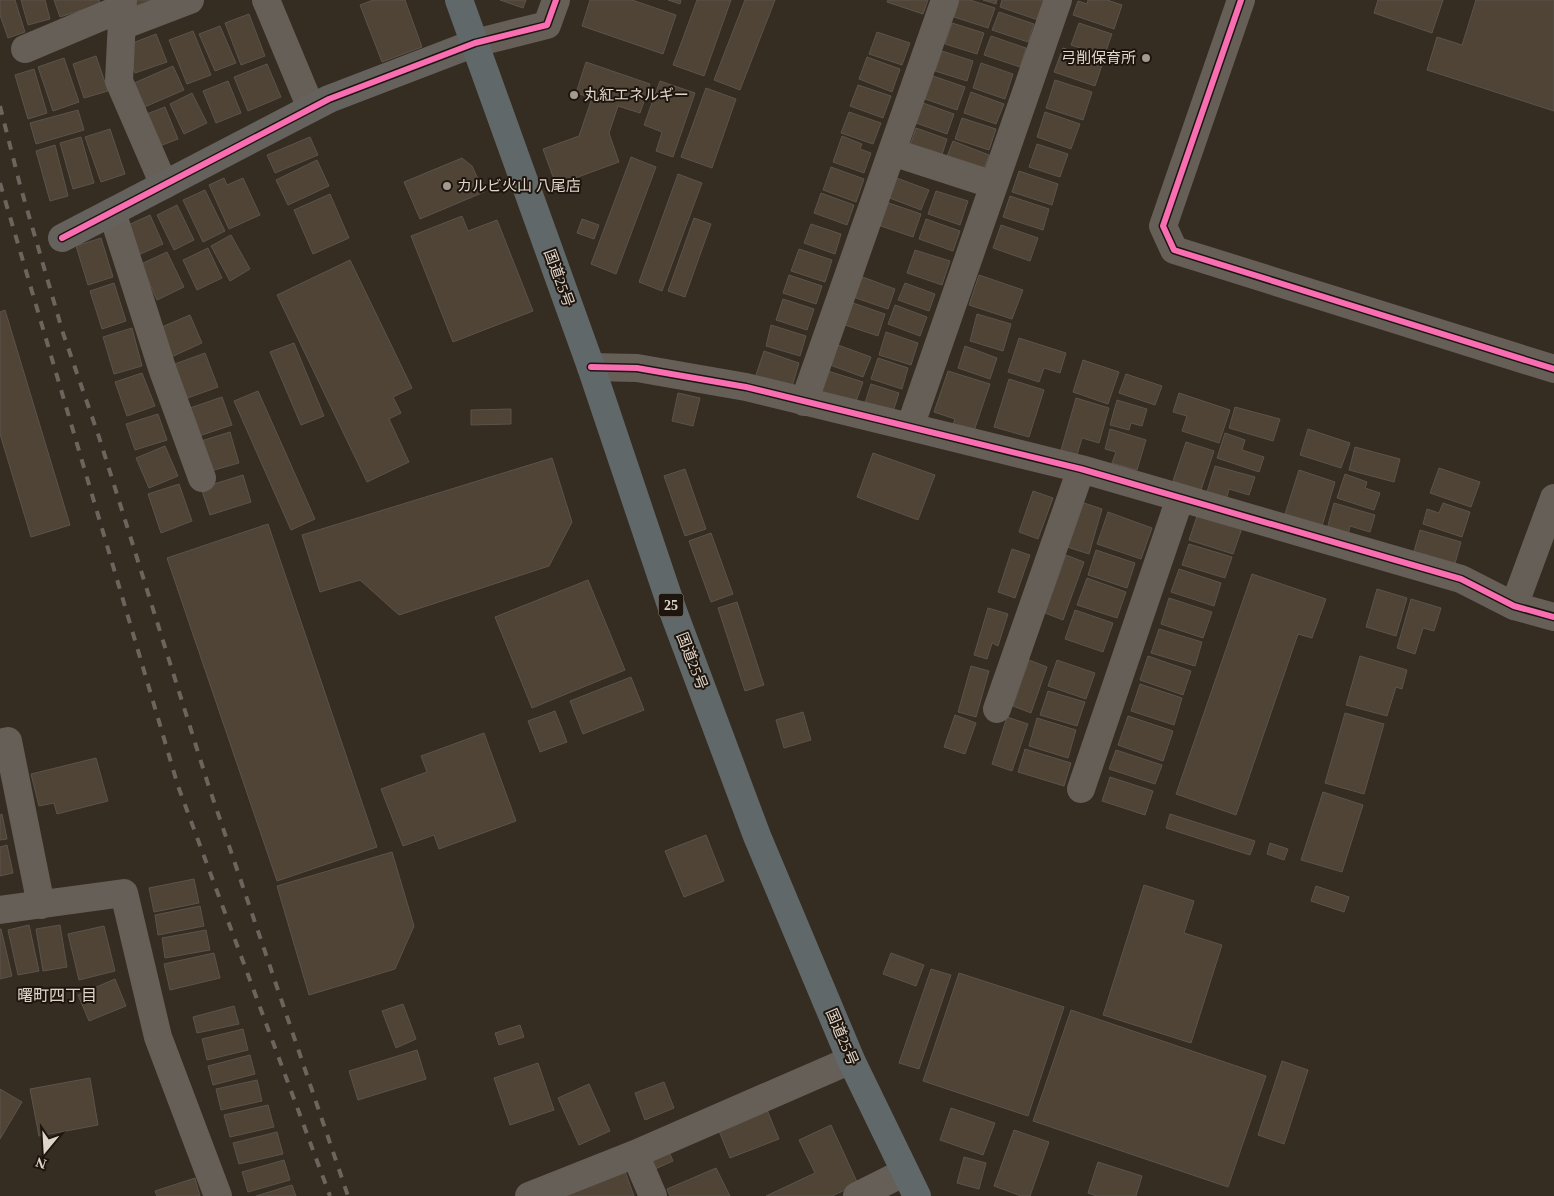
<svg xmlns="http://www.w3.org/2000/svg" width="1554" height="1196" font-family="'Times New Roman','Noto Sans JP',serif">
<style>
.building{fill:#4f4436;stroke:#5c534b}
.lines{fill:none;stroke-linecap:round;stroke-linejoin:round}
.street{stroke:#665f58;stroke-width:28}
.secondary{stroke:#65625d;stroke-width:28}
.highway{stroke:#616869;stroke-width:28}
.rail{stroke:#6b655e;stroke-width:4;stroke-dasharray:9 9;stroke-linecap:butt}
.cycleway-casing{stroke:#1e160e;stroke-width:9}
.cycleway{stroke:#f96db3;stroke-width:6}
.poi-dot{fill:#a49a8f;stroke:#1e160e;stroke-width:2}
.labels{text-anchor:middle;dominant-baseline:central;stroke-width:4;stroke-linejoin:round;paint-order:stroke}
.shield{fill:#1e160e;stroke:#a69c92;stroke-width:1}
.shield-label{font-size:14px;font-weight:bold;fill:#e0d5ca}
.poi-label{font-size:15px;fill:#e0d5ca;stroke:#1e160e;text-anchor:start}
.street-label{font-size:15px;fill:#e0d5ca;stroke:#1e160e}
.neighbourhood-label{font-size:16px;fill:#e0d5ca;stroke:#1e160e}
</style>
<rect width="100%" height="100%" fill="#352c22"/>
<path class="building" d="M0,0H15L25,32L8,38L0,15Z
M21,0H45L50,19L28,25Z
M54,0H99L100,4L60,17Z
M132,0H168L136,11Z
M373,0H405L422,47L382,62L360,5Z
M500,0H526L523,8Z
M590,0H632L676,15L663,54L582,26Z
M668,0H681L680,4Z
M697,0H731L704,76L673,65Z
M745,0H775L740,90L714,80Z
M888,0H928L923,14L887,2Z
M959,0H970L995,8L988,28L954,17Z
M983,0H997L996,4Z
M1002,0H1045L1038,20L1000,7Z
M1088,0H1107L1122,5L1114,29L1073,15L1078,1L1087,4Z
M1378,0H1443L1432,33L1374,13Z
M1476,0H1554V111L1427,70L1437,37L1462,45Z
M999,12L1034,24L1028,42L992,30Z
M249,14L265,56L241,65L225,23Z
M952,23L984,33L977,54L945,44Z
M1079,23L1112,34L1104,56L1071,45Z
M220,26L236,63L215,71L199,34Z
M193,31L211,75L187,84L169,40Z
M877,32L910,43L902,65L869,54Z
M156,34L167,62L135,73L125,46Z
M991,36L1026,48L1020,67L984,55Z
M1063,48L1103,62L1095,86L1054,72Z
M942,51L973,61L967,81L935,71Z
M96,56L108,91L84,98L73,64Z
M867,57L900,69L892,92L859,79Z
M64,58L79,102L53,111L38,67Z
M586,62L650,84L640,113L618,106L609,133L619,162L556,185L543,149L579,136L592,98L576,93Z
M981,63L1013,74L1005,99L973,88Z
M267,64L281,97L248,111L234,77Z
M173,66L184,90L142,108L132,84Z
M34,69L47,113L28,119L15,75Z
M933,76L965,87L957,110L925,99Z
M1055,80L1092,92L1083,120L1046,108Z
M228,81L241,113L216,123L203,91Z
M660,81L695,93L673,157L656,151L662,132L644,125Z
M858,85L891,96L883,118L850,106Z
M706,88L736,99L712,168L681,157Z
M971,92L1004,104L996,124L964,113Z
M192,93L207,123L184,134L170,104Z
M923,103L954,114L947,134L916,123Z
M165,107L178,139L157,147L144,115Z
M78,110L84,130L36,144L30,123Z
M849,112L881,123L873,144L841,133Z
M1045,112L1080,124L1071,149L1037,137Z
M962,118L996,129L989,150L955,139Z
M916,128L947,139L941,158L909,148Z
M110,129L125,174L101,182L85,137Z
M842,136L862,144L860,149L871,153L864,173L833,162Z
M81,137L94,183L73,189L60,143Z
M310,137L318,155L275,173L267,155Z
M953,141L989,155L983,172L946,159Z
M1037,144L1068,154L1060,177L1029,167Z
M55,145L68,196L50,201L36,151Z
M631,157L656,167L616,274L591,264Z
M462,158L472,166L484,192L420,219L404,182Z
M317,160L329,186L288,205L276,180Z
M831,167L864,179L856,202L823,190Z
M1019,171L1058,184L1052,205L1012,192Z
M678,174L702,183L662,291L639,282Z
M894,177L929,190L921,210L887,197Z
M224,178L227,185L243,178L260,215L229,229L209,185Z
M205,190L225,231L203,242L183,200Z
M936,191L968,201L960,225L928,214Z
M821,193L854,205L847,225L814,213Z
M330,194L349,238L313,254L294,210Z
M1010,196L1049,209L1043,230L1003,217Z
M886,202L921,214L913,237L878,225Z
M177,205L194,240L174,250L157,215Z
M150,215L163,244L136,256L124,227Z
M462,216L468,231L497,220L533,311L453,342L411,236Z
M694,218L711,224L685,297L668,291Z
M582,219L599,225L594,239L577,233Z
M926,219L960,231L953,251L919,239Z
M811,224L841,234L835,254L804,243Z
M1001,225L1038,238L1030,261L993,248Z
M231,235L250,269L230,281L211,246Z
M101,238L113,277L88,285L76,246Z
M208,248L222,278L197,290L183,260Z
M799,249L832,260L825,282L791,271Z
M915,250L950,261L942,285L907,273Z
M167,252L184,287L157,300L141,264Z
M350,260L412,388L393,397L401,413L389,419L409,462L367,482L277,295Z
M789,275L822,286L816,304L783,293Z
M979,275L1023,290L1012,319L969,305Z
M860,276L895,289L888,309L853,297Z
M114,283L126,321L102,329L90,291Z
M905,283L935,294L929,311L898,300Z
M783,299L814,309L807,330L776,320Z
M853,303L885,314L878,336L845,325Z
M895,305L927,317L920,336L888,324Z
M5,310L70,525L31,537L0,434V312Z
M977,314L1011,324L1003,351L970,341Z
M190,315L202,343L169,358L157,329Z
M771,325L806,336L800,356L766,346Z
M132,328L142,366L114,374L103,337Z
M886,332L918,343L911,365L879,355Z
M1019,338L1066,353L1060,373L1044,368L1039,382L1008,372Z
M294,343L324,416L301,425L270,352Z
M838,345L871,357L863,377L830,365Z
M965,346L997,358L990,379L958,368Z
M764,351L799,363L791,390L755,378Z
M205,353L218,387L185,399L172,365Z
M878,358L908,368L902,389L871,379Z
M1083,360L1119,372L1108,404L1073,392Z
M828,371L863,382L854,407L820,396Z
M948,371L990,384L973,434L952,427L955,419L934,412Z
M142,373L155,406L127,416L115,382Z
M1126,374L1162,386L1155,405L1119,393Z
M1009,379L1044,390L1029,437L994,427Z
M871,384L899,393L892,415L864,406Z
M258,391L315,519L291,530L234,401Z
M678,393L700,398L693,426L672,421Z
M1179,393L1230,410L1219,443L1182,431L1187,416L1173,412Z
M222,397L232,425L196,437L187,409Z
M1076,398L1109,408L1099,443L1082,438L1077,455L1061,450Z
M1117,400L1147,409L1142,426L1131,423L1129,430L1110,425Z
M1235,407L1280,419L1273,441L1229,428Z
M511,409V424L471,425V410Z
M158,414L167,440L135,450L126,424Z
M1110,429L1146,440L1137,470L1112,463L1116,452L1105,449Z
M1308,429L1350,443L1341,468L1300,455Z
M230,432L239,463L207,472L198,442Z
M1225,433L1245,440L1242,450L1264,457L1259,472L1217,458Z
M1186,442L1214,451L1201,490L1173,481Z
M165,446L178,476L149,488L136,458Z
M1355,447L1400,459L1394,482L1349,470Z
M873,453L935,475L918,520L857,497Z
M552,458L572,522L549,566L399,615L360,580L320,592L302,535Z
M1215,466L1255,477L1249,495L1229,489L1226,500L1206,495Z
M1439,468L1480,482L1471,507L1430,493Z
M685,469L706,529L685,536L664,476Z
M1299,470L1335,482L1322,526L1285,514Z
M1345,474L1367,482L1365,488L1380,493L1374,510L1337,498Z
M243,475L251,502L210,515L201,488Z
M179,484L192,521L161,533L148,494Z
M1033,491L1053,498L1038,539L1019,532Z
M1081,502L1102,509L1089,554L1067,547Z
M1334,503L1375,515L1370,532L1350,526L1348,535L1327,529Z
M1443,503L1470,512L1462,537L1423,524L1427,509L1439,513Z
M1108,512L1152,528L1141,559L1097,544Z
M1198,513L1242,528L1233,554L1189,540Z
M268,524L377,847L277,881L167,558Z
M1420,530L1461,542L1454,567L1413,555Z
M711,533L733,594L711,602L689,541Z
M1189,544L1232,557L1225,578L1182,565Z
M1012,549L1030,555L1015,598L998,592Z
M1096,550L1135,563L1127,588L1088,575Z
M1066,555L1084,562L1063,620L1045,613Z
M1179,569L1221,583L1214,606L1171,592Z
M1252,574L1326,599L1312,638L1298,634L1236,815L1176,794Z
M1087,578L1126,592L1117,618L1077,605Z
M588,580L625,670L532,708L495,617Z
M1377,589L1407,598L1396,636L1366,627Z
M1169,598L1212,612L1203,638L1161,624Z
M1411,599L1441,608L1434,631L1423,628L1415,654L1397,648Z
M737,602L764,685L745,691L718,608Z
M988,608L1008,614L998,646L992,643L987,659L974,655Z
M1075,610L1113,623L1103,652L1065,639Z
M1159,629L1202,642L1195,666L1151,653Z
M1148,656L1191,671L1183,695L1140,680Z
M1360,656L1407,670L1402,689L1396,687L1387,716L1346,705Z
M1029,660L1047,667L1031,713L1013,706Z
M1057,660L1095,673L1086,699L1048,686Z
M971,666L989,671L976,717L958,712Z
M631,677L644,710L583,734L570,701Z
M1140,684L1182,698L1174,725L1131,711Z
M1048,691L1085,702L1077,726L1040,715Z
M555,711L567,742L540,752L528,721Z
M803,712L811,740L784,748L776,720Z
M1345,713L1384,724L1364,794L1325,783Z
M955,715L976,723L965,754L944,747Z
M1128,716L1173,731L1163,761L1118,745Z
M1007,717L1028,724L1012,771L992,764Z
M1037,718L1076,730L1068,758L1029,746Z
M484,733L516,821L439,849L434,835L403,846L381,789L427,772L421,756Z
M1025,749L1071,763L1064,786L1018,772Z
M1116,750L1162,765L1155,784L1109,769Z
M96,758L108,801L57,814L54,803L39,806L31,774Z
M1110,777L1153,791L1145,815L1102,801Z
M1323,792L1363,805L1342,872L1301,860Z
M2,814L7,839L0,840V815Z
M1170,814L1255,841L1250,855L1166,828Z
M706,835L724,881L684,897L665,851Z
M1270,843L1288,849L1284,860L1267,854Z
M7,845L13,873L0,876V847Z
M392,852L414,926L395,969L309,995L277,886Z
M194,879L199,903L154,912L149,888Z
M1144,885L1194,901L1184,933L1222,945L1191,1043L1103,1015Z
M1316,886L1349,897L1344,912L1311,901Z
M200,906L204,926L158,935L155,915Z
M29,925L39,971L18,975L8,930Z
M60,925L67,967L43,971L36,929Z
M104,926L115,971L79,980L68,934Z
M0,929H1L12,976L0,979Z
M206,930L210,950L165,958L162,938Z
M214,953L220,978L170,990L164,964Z
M891,953L924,965L916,986L883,974Z
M931,969L951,975L919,1069L899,1063Z
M959,973L1064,1007L1028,1116L923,1081Z
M115,979L126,1006L89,1021L78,995Z
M403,1004L416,1039L396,1048L382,1011Z
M234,1006L239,1024L197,1033L193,1017Z
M1071,1010L1266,1076L1228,1187L1033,1121Z
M520,1025L524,1037L499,1045L495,1033Z
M243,1029L248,1050L207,1060L202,1039Z
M417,1050L426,1079L358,1100L349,1071Z
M250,1055L255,1074L213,1085L208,1066Z
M1282,1061L1308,1070L1284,1144L1258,1135Z
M538,1063L554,1110L510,1125L494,1078Z
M90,1078L98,1125L39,1136L30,1089Z
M257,1080L262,1101L221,1110L216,1089Z
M664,1082L674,1108L645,1120L635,1093Z
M589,1084L610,1131L579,1145L558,1098Z
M0,1089L22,1102L0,1139Z
M268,1105L274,1127L230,1137L224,1115Z
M765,1105L779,1139L730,1158L717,1126Z
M951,1108L995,1123L983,1155L940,1140Z
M831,1125L858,1184L832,1196H766L815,1173L799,1140Z
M1014,1130L1049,1142L1030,1196H1021L994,1186Z
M277,1132L283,1154L239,1164L233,1143Z
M667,1147L673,1161L653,1170L647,1155Z
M964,1157L986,1163L979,1189L957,1183Z
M284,1160L290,1180L248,1192L242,1172Z
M1098,1162L1142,1176L1136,1196H1097L1088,1193Z
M716,1168L730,1196H670L667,1189Z
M625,1171L634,1196H556Z
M195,1178L200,1196H157L155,1191Z
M292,1185L296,1196H256Z"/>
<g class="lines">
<path class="street" d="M123,0L119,81L164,185
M266,0L311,108
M1241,0L1163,226L1174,250L1554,369
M122,26L190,0
M475,43L547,25L556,0
M25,49L122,8
M892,152L994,185
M112,212L162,368L202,478
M591,367L637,368L746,387L910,427L1081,469L1461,579L1514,606L1554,617
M804,402L945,0
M910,427L1058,0
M1514,606L1554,498
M997,709L1081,469
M0,743L8,741L41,905
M1081,789L1180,498
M0,910L124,893L158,1037L218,1196
M635,1154L653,1196
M529,1196L635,1154L851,1060
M857,1196L905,1172"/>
<path class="secondary" d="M62,238L329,99L475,43"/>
<path class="highway" d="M459,0L591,367L673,611L757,836L851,1060L917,1196"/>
<path class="rail" d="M0,106L20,185L63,333L99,437L208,784L348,1196
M0,183L178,786L330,1196"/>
<defs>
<path id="cycleway" d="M1241,0L1163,226L1174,250L1554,369
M62,238L329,99L475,43L547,25L556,0
M591,367L637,368L746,387L910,427L1081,469L1461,579L1514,606L1554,617"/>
</defs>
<use href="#cycleway" class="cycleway-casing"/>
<use href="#cycleway" class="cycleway"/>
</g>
<g class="poi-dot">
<circle cx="1146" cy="58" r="5"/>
<circle cx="574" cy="95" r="5"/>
<circle cx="447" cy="186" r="5"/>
</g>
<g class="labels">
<rect class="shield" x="658.5" y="593.5" width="25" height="23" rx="4"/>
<g class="shield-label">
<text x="671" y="605">25</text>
</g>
<g class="poi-label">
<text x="1136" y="58" text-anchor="end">弓削保育所</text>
<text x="584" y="95">丸紅エネルギー</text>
<text x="457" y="186">カルビ火山 八尾店</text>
</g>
<g class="street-label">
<text transform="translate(559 278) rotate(70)">国道25号</text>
<text transform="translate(692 661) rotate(69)">国道25号</text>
<text transform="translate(842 1037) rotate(67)">国道25号</text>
</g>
<g class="neighbourhood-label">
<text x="57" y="995">曙町四丁目</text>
</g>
</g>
<g transform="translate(45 1151) rotate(198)" stroke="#1e160e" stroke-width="4" paint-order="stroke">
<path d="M0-4L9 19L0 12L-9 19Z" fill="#e0d5ca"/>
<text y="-8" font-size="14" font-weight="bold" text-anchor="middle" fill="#e0d5ca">N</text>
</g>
</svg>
